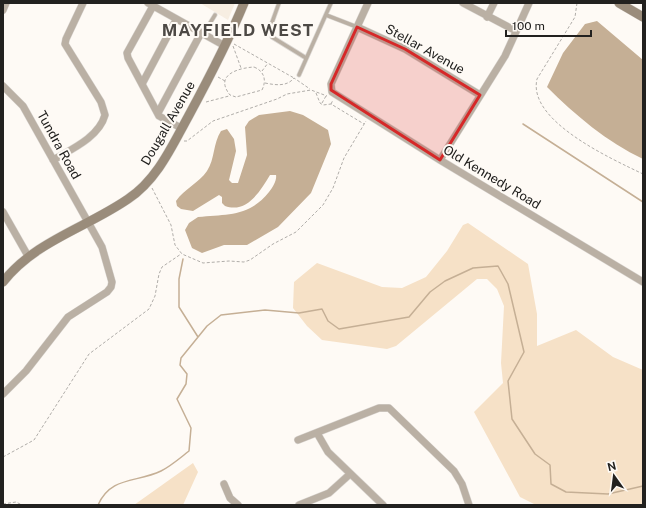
<svg xmlns="http://www.w3.org/2000/svg" width="646" height="508" font-family="'Public Sans',sans-serif">
<style>
.built{fill:#f7eee2}
.green{fill:#f6e1c7}
.water{fill:#c5af95}
.lines{fill:none;stroke-linecap:round;stroke-linejoin:round}
.stream{stroke:#c5af95;stroke-width:1.5}
.lane-casing{stroke:#dbd7d3;stroke-width:5}
.street-casing{stroke:#dbd7d3;stroke-width:8}
.secondary-casing{stroke:#dbd7d3;stroke-width:10}
.path{stroke:#b0ada9;stroke-width:1;stroke-dasharray:3 2;stroke-linecap:butt}
.lane{stroke:#bab0a4;stroke-width:3.5}
.street{stroke:#bab0a4;stroke-width:7}
.secondary{stroke:#9a8c7b;stroke-width:9}
.marked{fill:#d62828;fill-opacity:0.2;stroke:#d62828;stroke-width:3;stroke-linejoin:round}
.labels{text-anchor:middle;dominant-baseline:central;stroke-width:4;stroke-linejoin:round;paint-order:stroke}
.street-label{font-size:13px;fill:#22211f;stroke:#fefaf5}
.district-label{font-size:17px;font-weight:bold;letter-spacing:1px;fill:#4d4945;stroke:#fefaf5}
</style>
<rect width="100%" height="100%" fill="#fefaf5"/>
<path class="built" d="M200,3H235L228,20Z"/>
<path class="green" d="M468,223L528,264L537,314V346L576,330L613,357L643,370V505H536L520,497L474,412L503,383L501,363L504,306L497,289L487,279H477L396,346L387,349L322,340L307,326L293,308L294,282L317,263L382,287L402,288L426,277L447,251L463,225Z
M193,463L198,472L183,505H134Z"/>
<path class="water" d="M597,21L643,60V159C607,142 575,115 547,87L563,53L585,24Z
M290,111L303,115L328,130L331,144L311,193L278,227L247,245H224L202,253L192,248L185,230L189,223L198,217C227,214 249,217 269,192C273,187 277,180 276,175H270C261,190 247,214 225,206L222,203V197L219,195L193,211L181,209L177,206L176,201C184,189 199,183 207,171C215,159 213,143 221,131L227,129L234,139L236,151L229,180L232,183H238L247,155L245,127L249,121L259,115Z"/>
<g class="lines">
<path class="stream" d="M523,124L643,202
M183,259L179,279V307L198,337
M98,505C111,476 136,483 161,471C171,466 180,458 189,451L191,428L177,399L186,384L187,374L180,365L181,358L207,326L221,315L265,310L299,313L322,309L328,321L339,329L409,317L430,292L445,281L473,268L498,266L508,284L524,352L508,381L512,419L535,454L550,465L551,484L566,492L608,494L643,486"/>
<defs>
<path id="lane" d="M279,3L270,28L272,37L306,58
M326,15L357,27
M201,33L207,28L215,15
M299,75L331,3"/>
<path id="street" d="M148,3L225,46
M368,3L331,84L332,92L440,160L643,282
M463,3L516,31
M153,6L127,53L128,58L159,116L181,128
M3,10L6,3
M487,17L494,3
M357,27L405,49L480,95
M142,84L176,20
M3,86L23,106L102,247L112,282L111,287L107,292L68,317L26,371L3,394
M158,113L201,33
M53,160C72,149 99,137 105,115L101,102L65,44L66,39L83,3
M440,160L505,56L529,3
M3,212L28,256
M317,433L328,452L383,505
M298,440L379,408H389L454,471L462,484L469,505
M224,484L230,498L238,505
M299,505L329,493L350,474"/>
<path id="secondary" d="M619,3L643,17
M3,282C35,241 86,228 128,199C157,180 172,146 188,117C208,80 228,42 244,3"/>
</defs>
<use href="#lane" class="lane-casing"/>
<use href="#street" class="street-casing"/>
<use href="#secondary" class="secondary-casing"/>
<path class="path" d="M577,3L575,17L537,79C527,121 612,159 643,174
M234,44L294,78
M233,46L241,68
M254,67C264,71 267,80 262,90L236,97L230,95C214,75 238,68 254,67Z
M262,71L268,63
M218,77L225,81
M265,83C275,85 287,87 294,78L310,89
M316,93L320,103L323,105L331,104L364,124
M206,102L229,96
M322,103L326,96
M331,104L333,100
M184,141H187L213,121L277,99L287,94L311,90L327,96
M152,188L171,225L175,245L182,254L203,263L229,261L244,262L250,260L273,244L296,232L323,205L333,188L344,158L366,121
M3,457L34,440L89,354L149,309L155,296L159,274L162,267L181,254
M3,504L16,502L22,505"/>
<use href="#lane" class="lane"/>
<use href="#street" class="street"/>
<use href="#secondary" class="secondary"/>
</g>
<path class="marked" d="M357,27L405,49L480,95L440,160L331,90V84Z"/>
<g class="labels">
<g class="street-label">
<text transform="translate(425 49) rotate(29)">Stellar Avenue</text>
<text transform="translate(168 123) rotate(-60)">Dougall Avenue</text>
<text transform="translate(59 145) rotate(61)">Tundra Road</text>
<text transform="translate(492 177) rotate(31)">Old Kennedy Road</text>
</g>
<g class="district-label">
<text x="238" y="30">MAYFIELD WEST</text>
</g>
</g>
<rect width="646" height="508" fill="none" stroke="#22211f" stroke-width="8"/>
<g transform="translate(614 476) rotate(346)" stroke="#fefaf5" stroke-width="3" paint-order="stroke">
<path d="M0-3L7 15L0 10L-7 15Z" fill="#22211f"/>
<text y="-6" font-size="11" font-weight="bold" text-anchor="middle" fill="#22211f">N</text>
</g>
<path d="M506 30v6h85v-6" fill="none" stroke="#22211f" stroke-width="2"/>
<text x="512" y="30" font-size="12" fill="#22211f" stroke="#fefaf5" stroke-width="3" paint-order="stroke">100 m</text>
</svg>
